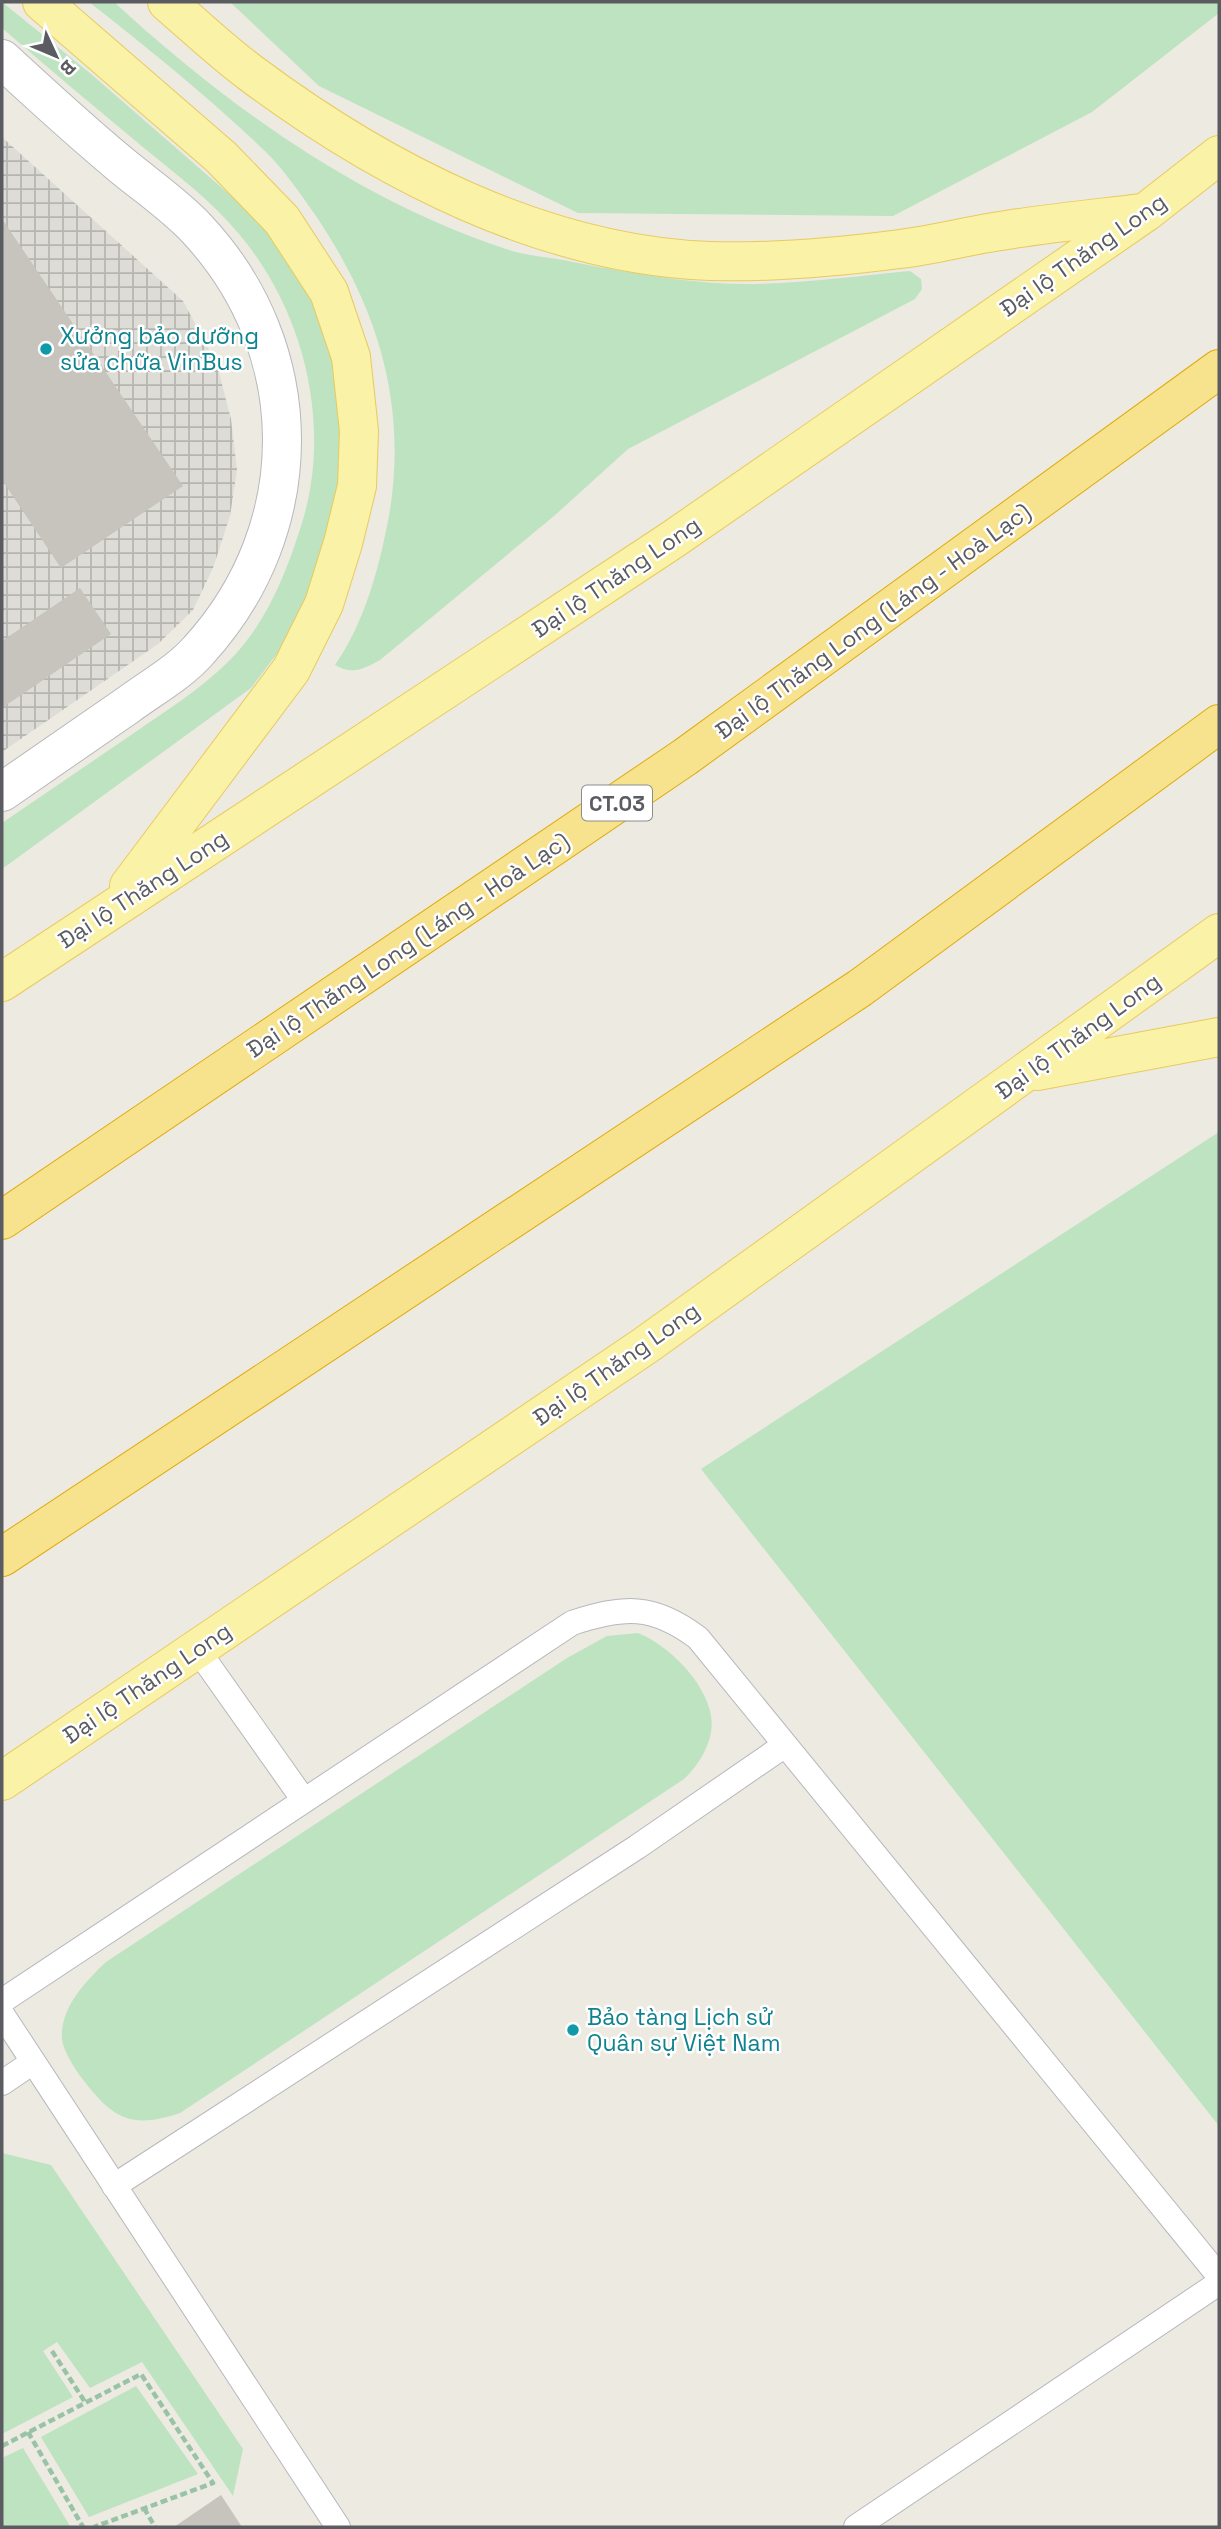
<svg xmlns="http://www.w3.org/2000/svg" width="1221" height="2529" font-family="'Space Grotesk',sans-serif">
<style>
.industrial{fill:url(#industrial-grid)}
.grass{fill:#bee3c0}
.building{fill:#c7c4be}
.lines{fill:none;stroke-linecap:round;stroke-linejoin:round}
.service-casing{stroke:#b7b8bd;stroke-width:26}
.minor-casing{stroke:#b7b8bd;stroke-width:40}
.primary-casing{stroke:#e9ca5d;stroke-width:40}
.motorway-casing{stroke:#e1ab0c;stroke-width:40}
.path{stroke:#98c3a7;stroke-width:4.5;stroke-dasharray:7 3.5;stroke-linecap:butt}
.service{stroke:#fff;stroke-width:24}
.minor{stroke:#fff;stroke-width:38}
.primary{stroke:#faf2a7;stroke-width:38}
.motorway{stroke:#f7e28d;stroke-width:38}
.culture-dot{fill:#0f9aa8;stroke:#fff;stroke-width:2.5}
.labels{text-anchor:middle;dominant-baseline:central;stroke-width:5;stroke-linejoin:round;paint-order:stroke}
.shield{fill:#fff;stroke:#8c8d90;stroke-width:2}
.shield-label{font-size:21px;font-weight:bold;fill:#5a5c61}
.street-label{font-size:23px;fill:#5a5c61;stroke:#fff}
.culture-label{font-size:23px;fill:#0d838f;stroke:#fff;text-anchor:start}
</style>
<defs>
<pattern id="industrial-grid" width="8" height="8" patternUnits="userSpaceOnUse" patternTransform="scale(1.75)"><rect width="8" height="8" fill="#dddcd6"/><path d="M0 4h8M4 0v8" fill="none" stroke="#b6b6b1"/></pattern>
</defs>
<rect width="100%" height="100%" fill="#eceae1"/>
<path class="industrial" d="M2,137L183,301L217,365L231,419L237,470L230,516L213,568L193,610L158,644L2,752Z"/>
<path class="grass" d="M2,2L91,74L260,221L310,295L326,335L339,394L340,470L331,534L315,592L285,643L251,688L2,869V823C46,793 90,763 134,733C166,711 199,690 227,663C266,625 286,574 302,523C332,426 305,312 239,234C212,201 177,175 144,148C97,109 49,69 2,28Z
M89,2H114C227,106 358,200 506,249C524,255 544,257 563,260C613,270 663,279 715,283C779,287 846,277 910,271L921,279L922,289L915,299L628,449L554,516L380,660C364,669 352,675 335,665C365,622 379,568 389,516C408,405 378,308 316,216C301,195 285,171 267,153C211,99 150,50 89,2Z
M230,2H1219V13L1092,112L893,216L578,213L319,86Z
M1219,1132V2126L701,1469Z
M638,1633C668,1645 706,1682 711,1716C715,1739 700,1764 684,1779L180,2113C130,2130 112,2118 81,2077C75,2069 63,2050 62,2039C60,2008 85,1982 106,1962L567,1658L607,1636Z
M2,2153L51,2165L243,2449L233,2496L142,2362L90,2388L57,2342L43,2351L73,2397L2,2434Z
M136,2386L198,2474L89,2517L41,2437Z
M23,2448L70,2526L2,2527V2458Z"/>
<path class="building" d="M2,219L183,486L61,568L2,480Z
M80,588L111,634L2,708V641Z
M221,2495L242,2527H174Z"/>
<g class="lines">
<defs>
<path id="service" d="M197,1649L303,1799
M2,2001L572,1623C624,1606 653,1604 698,1638L1219,2276
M2,2014L338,2527
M2,2083L33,2062
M114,2186L637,1847L785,1745
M856,2527L1219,2283"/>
<path id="minor" d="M2,59C41,95 79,130 120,164C145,185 175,205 197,229C310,350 310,528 199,650C180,672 151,688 128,705C86,734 44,763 2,792"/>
<path id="primary" d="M42,2L221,157L282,220L329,292L351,357L359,431L357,486L343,543L324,604L291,670L129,886
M167,2C195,26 222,52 252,74C382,171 544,255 710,261C773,263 838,257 900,249C932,245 963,237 994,232C1042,224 1092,219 1141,213
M2,982L672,540L1146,212L1219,155
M1037,1071L1219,1037
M2,1781L646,1345L1219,933"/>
<path id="motorway" d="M2,1220L685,757L1219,369
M2,1557L860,988L1219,724"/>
</defs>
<use href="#service" class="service-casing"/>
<use href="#minor" class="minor-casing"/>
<use href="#primary" class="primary-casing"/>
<use href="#motorway" class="motorway-casing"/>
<path class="path" d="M52,2351L85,2402
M28,2432L83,2527
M2,2446L141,2374L213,2483L94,2527
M144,2508L155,2527"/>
<use href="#service" class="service"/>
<use href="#minor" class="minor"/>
<use href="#primary" class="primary"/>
<use href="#motorway" class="motorway"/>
</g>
<g class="culture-dot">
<circle cx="46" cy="349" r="7"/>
<circle cx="573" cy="2030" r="7"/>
</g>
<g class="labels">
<rect class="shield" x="582" y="785.5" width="70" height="35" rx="5"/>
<g class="shield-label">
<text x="617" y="803">CT.03</text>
</g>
<g class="street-label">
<text transform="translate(1083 255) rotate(-35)">Đại lộ Thăng Long</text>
<text transform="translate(616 577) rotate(-34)">Đại lộ Thăng Long</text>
<text transform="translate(873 621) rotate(-36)">Đại lộ Thăng Long (Láng - Hoà Lạc)</text>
<text transform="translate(143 889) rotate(-33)">Đại lộ Thăng Long</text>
<text transform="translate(408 945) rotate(-34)">Đại lộ Thăng Long (Láng - Hoà Lạc)</text>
<text transform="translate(1078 1036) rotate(-36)">Đại lộ Thăng Long</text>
<text transform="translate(616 1364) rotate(-35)">Đại lộ Thăng Long</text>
<text transform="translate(147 1683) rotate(-34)">Đại lộ Thăng Long</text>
</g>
<g class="culture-label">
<text x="60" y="336">Xưởng bảo dưỡng<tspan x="60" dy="26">sửa chữa VinBus</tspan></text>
<text x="587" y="2017">Bảo tàng Lịch sử<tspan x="587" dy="26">Quân sự Việt Nam</tspan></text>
</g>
</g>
<rect width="1221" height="2529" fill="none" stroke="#5a5c61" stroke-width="7"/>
<g transform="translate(56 56) rotate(134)" stroke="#ffffff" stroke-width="5" paint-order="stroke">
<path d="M0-5L12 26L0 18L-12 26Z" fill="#5a5c61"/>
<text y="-10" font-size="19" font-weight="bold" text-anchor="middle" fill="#5a5c61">B</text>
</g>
</svg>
